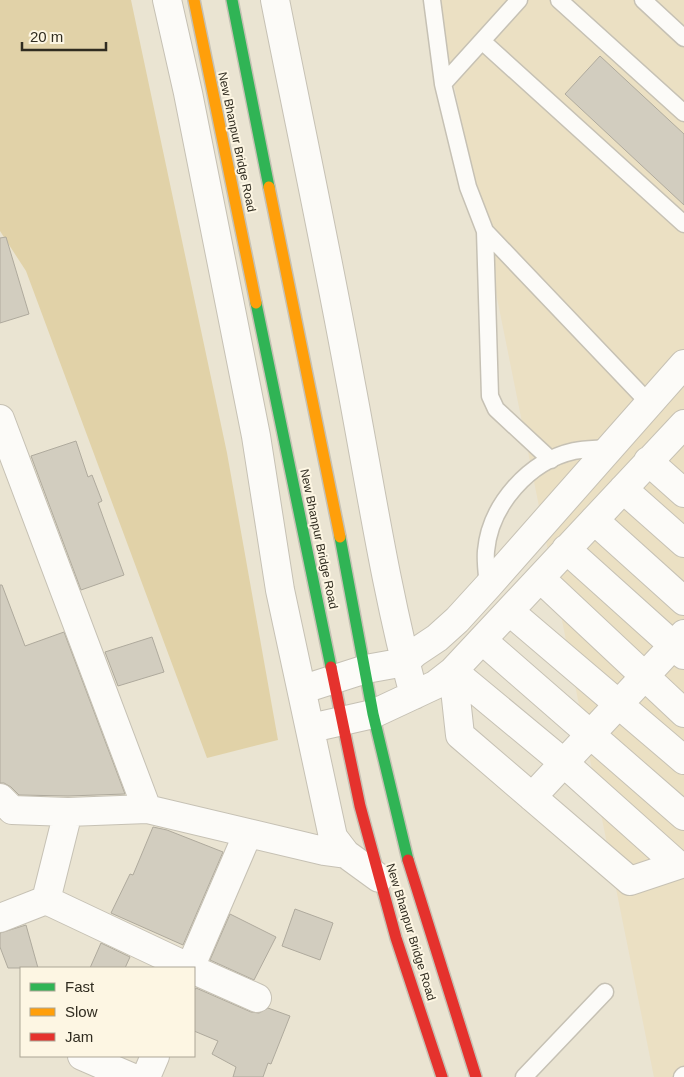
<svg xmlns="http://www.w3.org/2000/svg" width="684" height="1077" font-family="Helvetica,sans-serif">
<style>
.built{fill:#ebe0c3}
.green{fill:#e1d2a8}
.building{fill:#d2cdbf;stroke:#afaa9d}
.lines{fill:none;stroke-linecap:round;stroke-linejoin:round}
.lane-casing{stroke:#c6c1b4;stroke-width:19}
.street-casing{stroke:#c6c1b4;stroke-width:30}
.fast-casing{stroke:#c6c1b4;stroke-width:14}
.slow-casing{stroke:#c6c1b4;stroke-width:14}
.jam-casing{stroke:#c6c1b4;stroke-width:14}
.lane{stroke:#fcfbf8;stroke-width:16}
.street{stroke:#fcfbf8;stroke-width:28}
.fast{stroke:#30b455;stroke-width:11}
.slow{stroke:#ff9f0a;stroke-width:11}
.jam{stroke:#e5322d;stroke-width:11}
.labels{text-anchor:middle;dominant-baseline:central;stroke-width:4;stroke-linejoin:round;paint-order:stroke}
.street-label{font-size:12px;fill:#302c20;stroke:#fdf6e3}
</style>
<rect width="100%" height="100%" fill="#eae4d2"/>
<path class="built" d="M437,0H684V1077H654Z"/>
<path class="green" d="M0,0H131L227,453L278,740L207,758L26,271L0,231Z"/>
<path class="building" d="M600,56L684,134V205L565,94Z
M6,237L29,314L0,323V238Z
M76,441L88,477L92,475L102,501L98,503L124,575L81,590L31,456Z
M0,585H2L25,646L64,632L125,794L68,796L19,795L11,787L4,783H0Z
M152,637L164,672L118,686L105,652Z
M153,827L167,830L223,852L183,945L111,913L130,874L133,875Z
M295,909L333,923L320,960L282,946Z
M230,914L276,937L254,980L210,960Z
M26,925L38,968H8L0,947V933Z
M101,943L130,957L125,968H90Z
M196,988L251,1012L259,1013L268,1008L290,1016L271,1064L268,1063L263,1077H233L236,1067L212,1054L218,1041L194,1031V991Z"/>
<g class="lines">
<defs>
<path id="lane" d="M432,0L443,84L468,187L485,231L649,403
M559,0L684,113
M643,0L684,38
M482,41L684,224
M443,84L519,0
M485,231L490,396L496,409L551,460
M488,586C487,575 485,562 486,551C490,505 529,461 574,451C585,449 597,449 608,448
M524,1077L605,992
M682,1077L684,1075"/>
<path id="street" d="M167,0L188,93L256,436L280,590L333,837L346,854L379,878
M275,0C300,126 327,253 350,379C370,484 386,592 414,695
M0,419L147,809
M648,461L684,493
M623,489L684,543
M594,520L684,601
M566,549L684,655
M540,578L684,713
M509,611L684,760
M482,640L684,816
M453,671L564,763L678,865L630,881L460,735Z
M313,686L366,669L405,662L416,652L437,638L457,620L488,586L684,364
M320,726L373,714L435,685L453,671L684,424
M532,797L684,634
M0,798L12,810L68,812L147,809L324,851L346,854
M68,812L46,900L190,968
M0,918L46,900
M190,968L248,833
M194,970L257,998
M82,1056L131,1077
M146,1077L155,1056"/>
<path id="fast" d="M232,0L269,187
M256,303L331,667
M340,537L373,714L408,860"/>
<path id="slow" d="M194,0L256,303
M269,187L340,537"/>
<path id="jam" d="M331,667L360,806L396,938L442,1077
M408,860L476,1077"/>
</defs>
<use href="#lane" class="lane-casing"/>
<use href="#street" class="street-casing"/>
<use href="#fast" class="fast-casing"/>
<use href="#slow" class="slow-casing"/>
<use href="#jam" class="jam-casing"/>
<use href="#lane" class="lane"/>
<use href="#street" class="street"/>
<use href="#fast" class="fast"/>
<use href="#slow" class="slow"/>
<use href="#jam" class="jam"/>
</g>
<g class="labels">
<g class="street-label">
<text transform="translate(237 142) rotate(78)">New Bhanpur Bridge Road</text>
<text transform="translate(319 539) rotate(78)">New Bhanpur Bridge Road</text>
<text transform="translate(411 932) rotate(73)">New Bhanpur Bridge Road</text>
</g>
</g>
<rect x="20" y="967" width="175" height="90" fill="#fdf6e3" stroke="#aba595"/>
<rect x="30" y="983" width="25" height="8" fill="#30b455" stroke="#aba595"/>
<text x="65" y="992" font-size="15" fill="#302c20">Fast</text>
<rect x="30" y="1008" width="25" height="8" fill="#ff9f0a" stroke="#aba595"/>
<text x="65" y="1017" font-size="15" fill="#302c20">Slow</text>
<rect x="30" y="1033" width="25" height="8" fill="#e5322d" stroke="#aba595"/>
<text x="65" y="1042" font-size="15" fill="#302c20">Jam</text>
<path d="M22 42v8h84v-8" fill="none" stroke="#302c20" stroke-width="2.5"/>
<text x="30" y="42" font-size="15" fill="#302c20" stroke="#fdf6e3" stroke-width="4" paint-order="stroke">20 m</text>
</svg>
